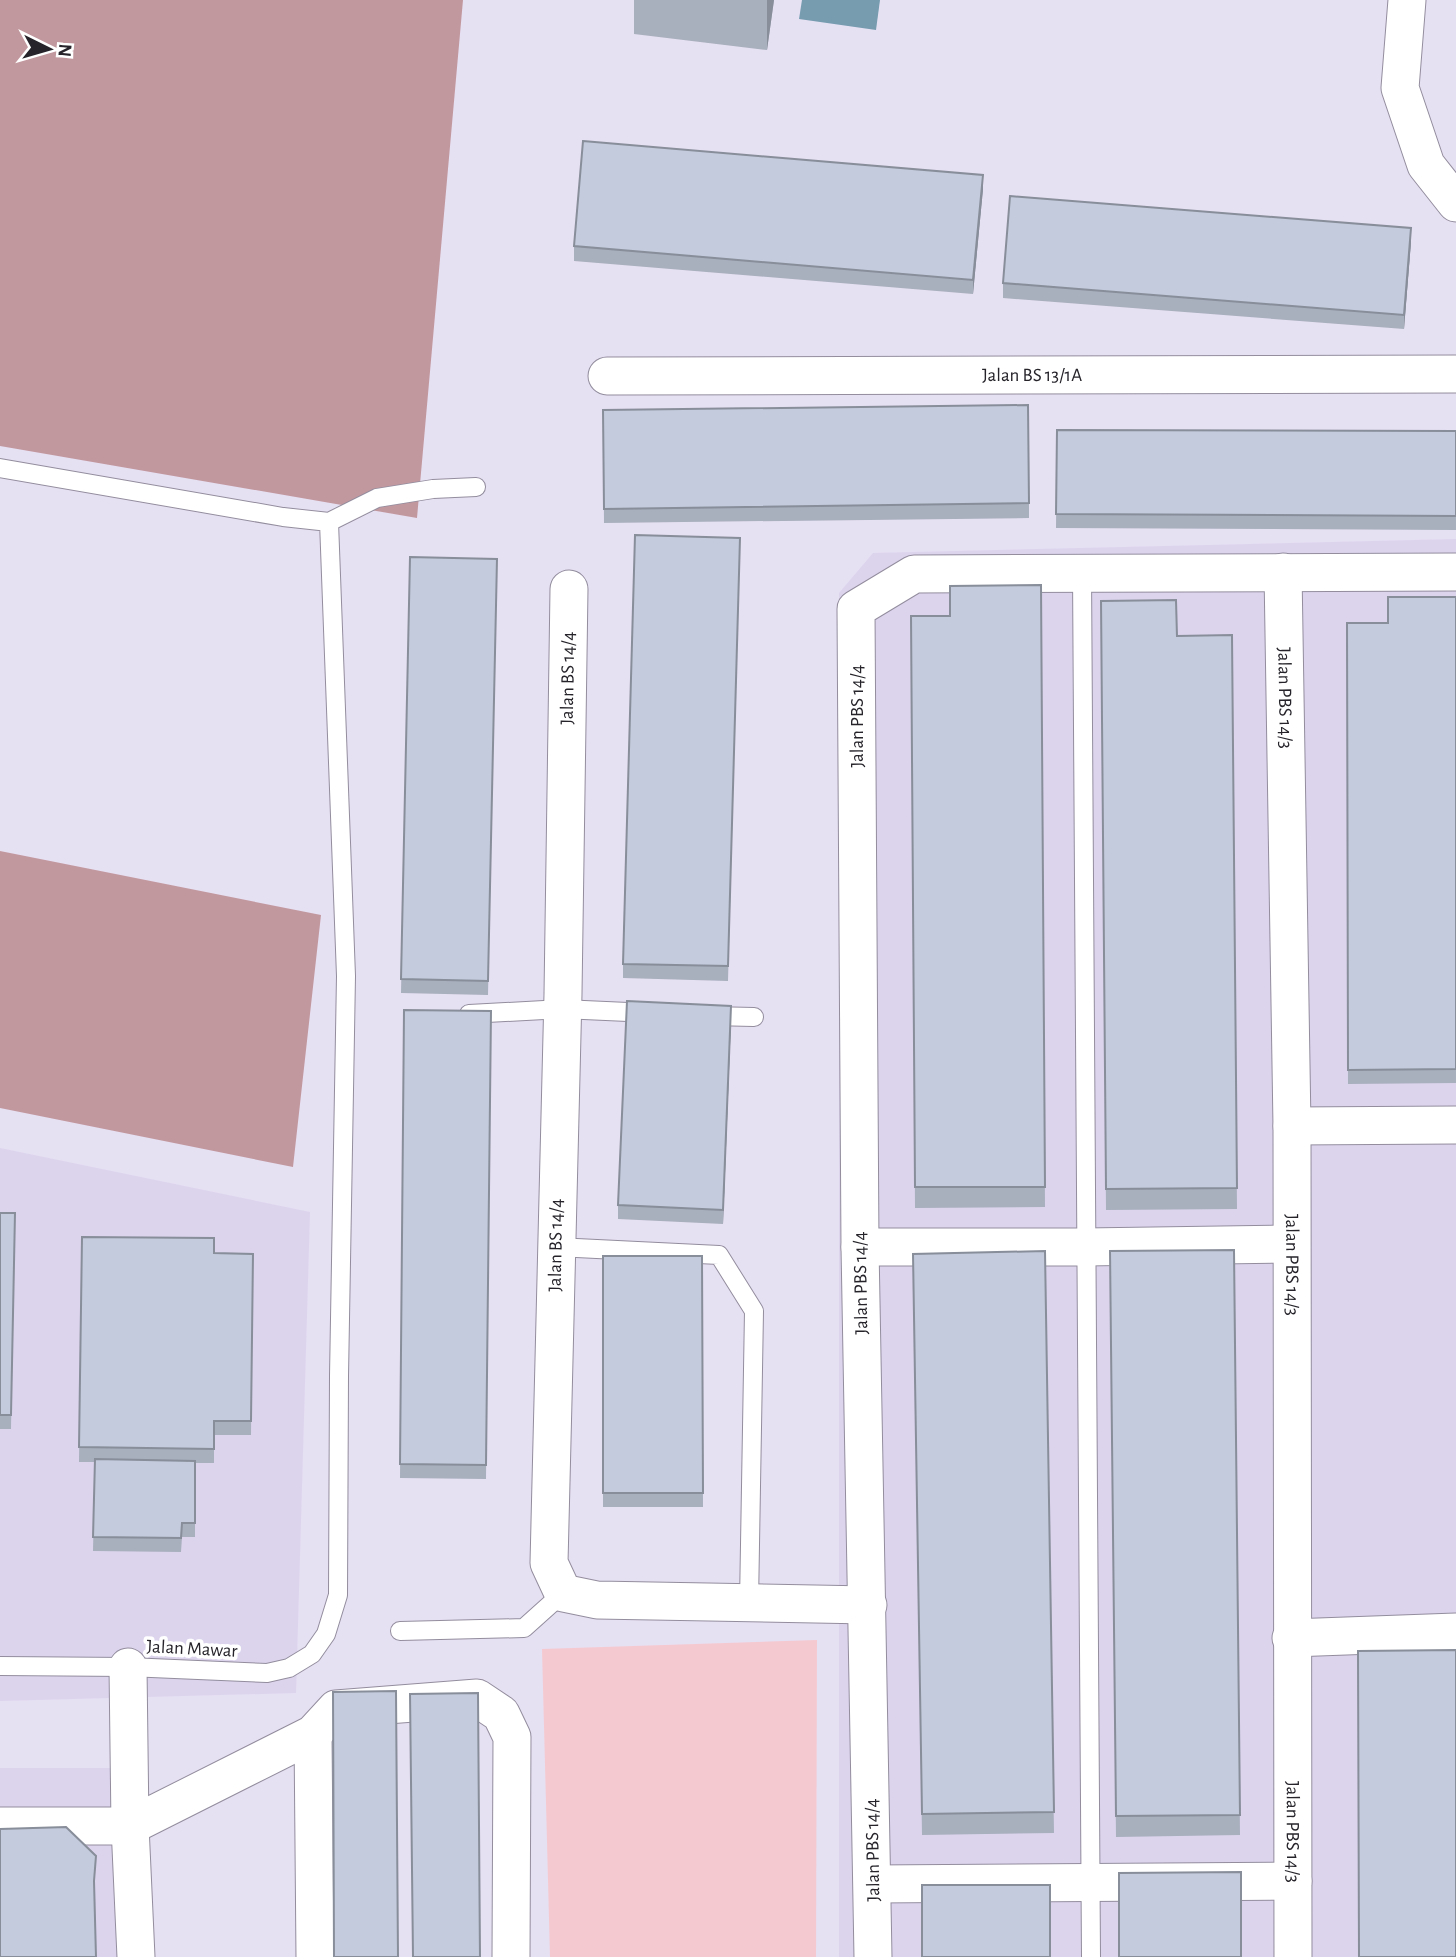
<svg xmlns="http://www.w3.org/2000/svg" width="1456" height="1957" font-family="'Alegreya Sans',sans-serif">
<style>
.built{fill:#dcd4ed}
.green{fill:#f5c9d0}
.forest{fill:#c2989f}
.water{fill:#779cb0}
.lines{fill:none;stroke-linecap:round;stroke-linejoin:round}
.service-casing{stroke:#938d9e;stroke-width:20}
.minor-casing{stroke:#938d9e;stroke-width:39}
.service{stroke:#fff;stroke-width:18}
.minor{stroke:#fff;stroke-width:37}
.wall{fill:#a8afbd}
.shaded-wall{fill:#888e9a}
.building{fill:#c3cbdc;stroke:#888e9a;stroke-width:2}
.labels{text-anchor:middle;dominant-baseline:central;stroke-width:7;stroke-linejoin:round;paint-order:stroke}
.street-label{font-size:19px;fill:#26242a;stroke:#fff}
</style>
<rect width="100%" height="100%" fill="#e6e0f3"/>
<path class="built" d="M1456,539V1957H839V593L873,553Z
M0,1148L310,1212L296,1693L0,1701Z
M0,1768H133L145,1957H0Z"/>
<path class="green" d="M817,1640L816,1957H550L542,1649Z"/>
<path class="forest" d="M0,0H463L417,518L0,446Z
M0,851L321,915L293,1167L0,1108Z"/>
<path class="water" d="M802,0H880L876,30L799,19Z"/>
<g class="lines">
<defs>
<path id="service" d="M0,468L283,517L329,522L377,498L433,489L476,487
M1082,572L1091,1957
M469,1014L562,1009L650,1013
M710,1016L754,1017
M556,1247L719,1255L754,1311L749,1603
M400,1631L524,1628L563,1593
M0,1666L128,1667L267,1673L289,1668L312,1654L326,1634L338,1595L339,1376L346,976L329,522"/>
<g id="minor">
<path d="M1407,0L1400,88L1426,165L1456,203"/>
<path id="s1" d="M607,376L1456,374"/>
<path id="s2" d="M1283,572L1292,1126L1293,1957"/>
<path d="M569,589L563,994L549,1563L563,1593L597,1600L868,1605"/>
<path d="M1292,1126L1456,1125"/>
<path d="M860,1247H1085L1290,1244"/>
<path d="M1291,1638L1456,1632"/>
<path d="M128,1667L130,1826L136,1957"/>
<path d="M313,1734L315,1957"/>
<path d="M0,1826H130L313,1734L336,1709L477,1698L501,1714L512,1737L511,1957"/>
<path d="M874,1884L1293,1881"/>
<path d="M873,1957L860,1247L856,609L914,574L1456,572"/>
</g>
</defs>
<use href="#service" class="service-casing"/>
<use href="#minor" class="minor-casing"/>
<use href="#service" class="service"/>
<use href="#minor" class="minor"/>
</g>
<path class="wall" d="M634,0H774L767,50L634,34Z
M983,189L973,294L574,261V246Z
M1411,242L1404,329L1003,298V283Z
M603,410L1029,503V518L604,523Z
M1057,430L1456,431V530L1056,528Z
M740,538L728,981L623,978V964Z
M410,557L497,559L488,995L401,993Z
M1041,585L1045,1207L915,1208L911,616H950Z
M1456,597V1083L1348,1084L1347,623H1388Z
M1101,601L1177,636L1232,635L1237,1209L1106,1210Z
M404,1010L491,1011L486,1479L400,1478Z
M731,1020L723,1224L618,1219V1205Z
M0,1213H15L11,1429H0Z
M82,1237L214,1253L253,1254L251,1435H214V1463H195V1537H182L181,1552L93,1551L95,1462H79Z
M1234,1250L1240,1835L1116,1837L1110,1251Z
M1045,1251L1054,1833L922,1835L913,1254Z
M603,1256H702L703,1507H603Z"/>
<path class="shaded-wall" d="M767,0H774L767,50Z
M983,175V189L973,294V280Z
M1411,228V242L1404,329V315Z
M731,1006V1020L723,1224V1210Z"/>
<path class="building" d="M583,141L983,175L973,280L574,246Z
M1010,196L1411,228L1404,315L1003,283Z
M1028,405L1029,503L604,509L603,410Z
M1057,430L1456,431V516L1056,514Z
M635,535L740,538L728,966L623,964Z
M410,557L497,559L488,981L401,979Z
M1041,585L1045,1187H915L911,616H950V586Z
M1388,597H1456V1069L1348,1070L1347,623H1388Z
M1176,600L1177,636L1232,635L1237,1188L1106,1189L1101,601Z
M627,1001L731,1006L723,1210L618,1205Z
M404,1010L491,1011L486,1465L400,1464Z
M0,1213H15L11,1415H0Z
M82,1237L214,1238V1253L253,1254L251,1421H214V1449L79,1447Z
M1234,1250L1240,1815L1116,1816L1110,1251Z
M1045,1251L1054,1812L922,1814L913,1254Z
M603,1256H702L703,1493H603Z
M95,1459L195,1461V1523H182L181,1538L93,1537Z
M1456,1650V1957H1359L1358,1651Z
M396,1691L398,1957H334L333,1692Z
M478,1693L480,1957H413L410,1694Z
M66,1827L96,1856L94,1881L96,1957H0V1829Z
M1241,1872V1957H1119V1873Z
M922,1885H1050V1957H922Z"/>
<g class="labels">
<g class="street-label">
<text stroke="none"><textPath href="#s1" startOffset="425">Jalan BS 13/1A</textPath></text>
<text transform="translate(568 678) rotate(-89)">Jalan BS 14/4</text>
<text stroke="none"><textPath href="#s2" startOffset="126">Jalan PBS 14/3</textPath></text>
<text transform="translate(857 716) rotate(-90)">Jalan PBS 14/4</text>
<text transform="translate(556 1245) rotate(-89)">Jalan BS 14/4</text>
<text stroke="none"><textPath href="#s2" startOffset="693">Jalan PBS 14/3</textPath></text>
<text transform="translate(861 1283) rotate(-91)">Jalan PBS 14/4</text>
<text transform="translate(192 1649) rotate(3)">Jalan Mawar</text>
<text stroke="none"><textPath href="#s2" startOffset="1260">Jalan PBS 14/3</textPath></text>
<text transform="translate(873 1850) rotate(-91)">Jalan PBS 14/4</text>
</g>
</g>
<g transform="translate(49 49) rotate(95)" stroke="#ffffff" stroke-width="5" paint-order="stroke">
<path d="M0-5L12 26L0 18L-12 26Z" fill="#26242a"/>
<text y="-10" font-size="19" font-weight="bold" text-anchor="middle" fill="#26242a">N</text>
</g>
</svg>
